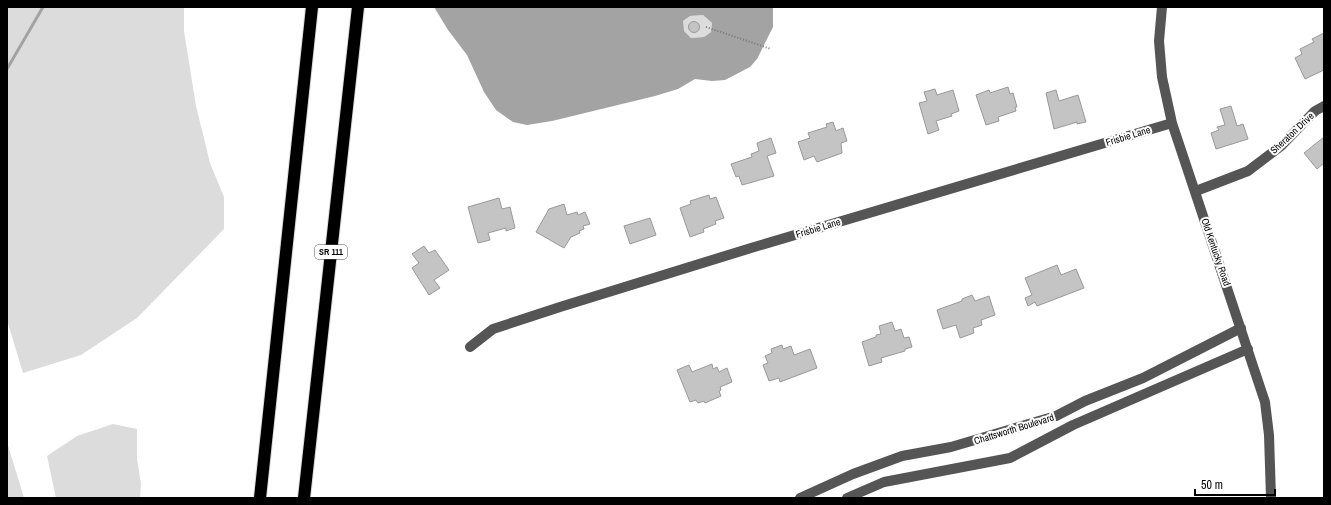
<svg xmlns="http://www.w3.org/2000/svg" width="1331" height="505" font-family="'Archivo Narrow',sans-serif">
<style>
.green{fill:#dcdcdc}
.water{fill:#a3a3a3;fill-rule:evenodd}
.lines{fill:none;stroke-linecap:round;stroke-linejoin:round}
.stream{stroke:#a3a3a3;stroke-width:3}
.building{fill:#c4c4c4;stroke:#999}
.highway-casing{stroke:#dbdbdb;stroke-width:14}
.path{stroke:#777;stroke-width:2;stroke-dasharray:1 2;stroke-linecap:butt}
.minor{stroke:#555;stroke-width:10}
.highway{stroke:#000;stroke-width:12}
.labels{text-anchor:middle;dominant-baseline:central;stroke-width:4;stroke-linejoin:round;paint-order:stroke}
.shield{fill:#fff;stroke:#4c4c4c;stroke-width:1}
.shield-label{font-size:9px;font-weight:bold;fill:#000}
.street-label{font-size:10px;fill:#000;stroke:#fff}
</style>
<rect width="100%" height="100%" fill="#fff"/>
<path class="green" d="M7,7H184V31L196,106L210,163L224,197V229L137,318L81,355L23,373L7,320Z
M703,15L712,23L711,32L704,37L691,38L683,31V21L690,16Z
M113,424L137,429V459L141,484L140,498H56L47,456L77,436Z
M7,442L24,498H7Z"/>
<path class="water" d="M434,7H773V27L757,59L750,67L725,80L712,81L695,79L678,89L655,96L552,121L527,125L513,122L496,110L484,92L467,55L448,30ZM703,15L712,23L711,32L704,37L691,38L684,31L683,21L690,16Z"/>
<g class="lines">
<path class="stream" d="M7,69L43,7"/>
</g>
<path class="building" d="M688.5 27a5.5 5.5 0 1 1 11 0a5.5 5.5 0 1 1-11 0Z
M1324,33V70L1305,79L1295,58L1302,54L1300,49L1314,42L1312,39Z
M1008,87L1010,94L1013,93L1017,107H1015L1016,111L998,117L999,121L986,125L976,95L989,90L990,93Z
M935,89L937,95L953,90L959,111L951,114L952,116L936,121L939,130L928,134L919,103L927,101L924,92Z
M1056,90L1059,101L1078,95L1086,122L1077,124V122L1054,129L1046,93Z
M1231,106L1237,126L1243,124L1248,139L1216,149L1211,133L1219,130L1217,127L1225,125L1220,109Z
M833,122L836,131L843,128L847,141L841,143L842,153L817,162L814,156L804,160L798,142L810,138L808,133L827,127L826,124Z
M1324,137V163L1317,169L1304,153Z
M771,138L776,153L767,156L774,176L742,185L739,176L736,177L731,164L752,157L751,154L759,151L757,143Z
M709,195L710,199L716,197L724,218L715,221L716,224L703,229L704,232L690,237L680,208L691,204L690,201Z
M499,198L502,209L510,207L515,228L506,231V228L488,233L490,240L478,243L468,207Z
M564,204L567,215L577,212L578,215L585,212L590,224L583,226L584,229L579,231L580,233L571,237L564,248L536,232L549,209Z
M650,218L656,235L630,244L624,226Z
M424,246L429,253L435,250L449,270L434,280L440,288L429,295L412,268L419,263L412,254Z
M1057,265L1061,275L1076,269L1084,288L1037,306L1035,302L1028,306L1025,298L1032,295L1025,278Z
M972,295L975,301L989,296L995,315L981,320L982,325L973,328L974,333L960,338L956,325L943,329L937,310L962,301V299Z
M892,322L895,331L901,329L904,338L909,337L912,347L905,349V351L881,358L882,362L869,366L862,342L876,337V335L881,334L879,326Z
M782,345L783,349L791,346L794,355L810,349L817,368L780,382L779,378L769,381L763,365L768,363L765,356L772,353L771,349Z
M712,364L713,369L717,367L719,372L727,368L732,382L720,387L721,390L719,391L721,396L705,403L704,401L698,403L696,400L690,402L677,370L689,365L692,372Z"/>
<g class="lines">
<defs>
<path id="highway" d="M260,498L312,7
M304,498L358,7"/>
</defs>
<use href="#highway" class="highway-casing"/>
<path class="path" d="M706,27L771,49"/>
<path class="minor" d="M1162,7L1159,41L1162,77L1172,123L1265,402L1269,435L1271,498
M1196,191L1248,171L1281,146L1315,111L1324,106
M470,347L493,329L560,307L751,248L1172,123
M800,498L853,474L902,456L951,447L1056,416L1085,401L1143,378L1241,328
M847,498L884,482L1010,458L1073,425L1248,349"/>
<use href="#highway" class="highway"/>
</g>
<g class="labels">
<rect class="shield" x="315" y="245" width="32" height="14" rx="3"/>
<g class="shield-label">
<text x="331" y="252">SR 111</text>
</g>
<g class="street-label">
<text transform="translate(1292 133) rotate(-43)">Sheraton Drive</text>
<text transform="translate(1128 136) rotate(-17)">Frisbie Lane</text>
<text transform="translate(818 228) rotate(-17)">Frisbie Lane</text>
<text transform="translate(1216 252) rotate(71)">Old Kentucky Road</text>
<text transform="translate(1014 429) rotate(-17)">Chattsworth Boulevard</text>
</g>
</g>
<rect width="1331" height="505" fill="none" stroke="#000000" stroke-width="16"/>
<path d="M1195 489v6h80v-6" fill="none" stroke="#000000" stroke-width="2"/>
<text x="1201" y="489" font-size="12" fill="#000000" stroke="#ffffff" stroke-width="3" paint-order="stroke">50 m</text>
</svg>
